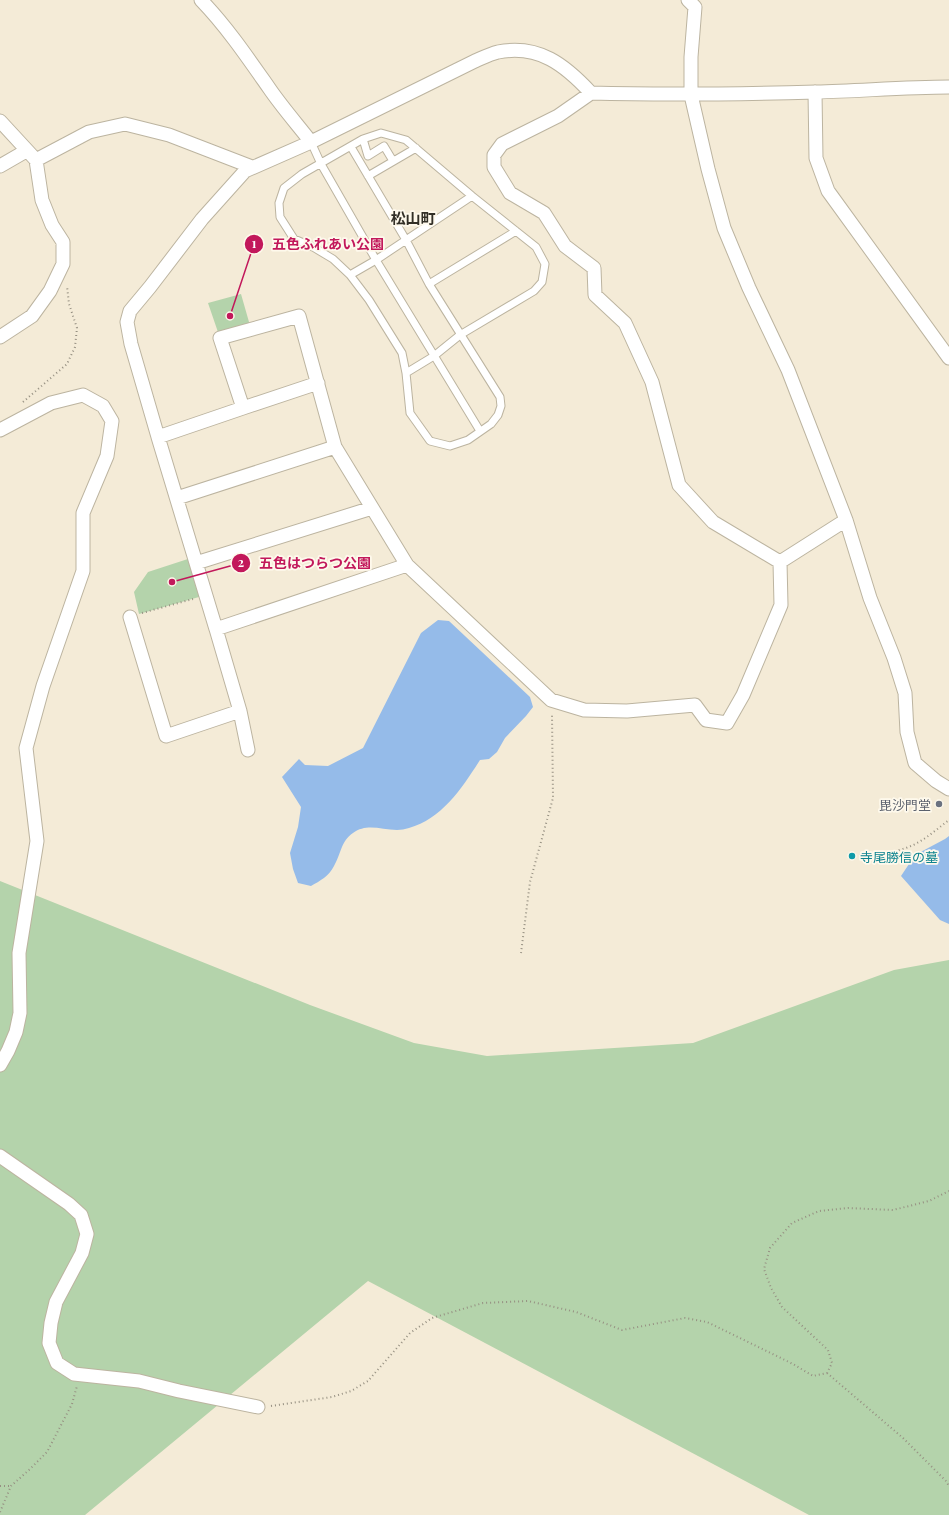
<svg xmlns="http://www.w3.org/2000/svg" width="949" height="1515" font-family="'Playfair Display','Noto Sans JP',serif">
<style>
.green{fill:#b4d3ab}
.water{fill:#95bbe9}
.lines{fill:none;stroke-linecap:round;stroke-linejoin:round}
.service-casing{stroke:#bcb4a0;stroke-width:9}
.minor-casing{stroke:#bcb4a0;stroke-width:15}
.path{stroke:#969082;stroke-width:2;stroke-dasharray:1 3;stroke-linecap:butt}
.service{stroke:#fff;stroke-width:7}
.minor{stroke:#fff;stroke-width:13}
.worship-dot{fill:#6b7280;stroke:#fef9ec;stroke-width:1.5}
.culture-dot{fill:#0f9aa8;stroke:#fef9ec;stroke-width:1.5}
.labels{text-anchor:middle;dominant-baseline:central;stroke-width:3.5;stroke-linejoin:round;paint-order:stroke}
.worship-label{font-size:13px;fill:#5b616d;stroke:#fef9ec;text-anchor:end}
.culture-label{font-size:13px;fill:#0d838f;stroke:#fef9ec;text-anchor:start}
.quarter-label{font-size:15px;font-weight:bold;fill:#322f27;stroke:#fef9ec}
.leader{fill:none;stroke:#c2185b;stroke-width:1.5}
.callout-dot{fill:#c2185b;stroke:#fef9ec;stroke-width:1.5}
.mark-label{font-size:12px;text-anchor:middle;font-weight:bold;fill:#fff}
.callout-label{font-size:14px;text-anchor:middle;font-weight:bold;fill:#c2185b;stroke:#fef9ec;stroke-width:3.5;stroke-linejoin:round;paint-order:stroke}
</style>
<rect width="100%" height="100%" fill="#f4ebd7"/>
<path class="green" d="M241,294L251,329L220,338L208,303Z
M194,557L206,595L139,614L134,592L148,572Z
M0,881L310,1005L414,1043L487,1056L693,1043L894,970L949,960V1515H809L368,1281L85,1515H0Z"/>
<path class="water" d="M438,620L449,621L530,697L533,707L526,716L505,738L497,752L489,759L480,760C462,788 442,819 409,828C405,829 401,830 397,830C381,830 367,823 353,833C341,841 341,854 334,866C329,876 320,881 311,886L298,883L293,869L290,853L298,827L301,807L282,777L299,759L305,765L328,766L363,748L421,633Z
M949,836V924L940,920L901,876L915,855L945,839Z"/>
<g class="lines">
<defs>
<path id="service" d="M381,133L406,140L472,196L536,247L545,264L542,282L534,291L460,335L434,356L406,373L402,353L369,300L350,275L333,259L313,247L294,239L280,217L279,203L284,188L302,174L363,139Z
M363,139L368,156L384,146L393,161
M311,142L321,164L376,260L480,431
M351,147L406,240L429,284L500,397L501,406L498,415L491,424L468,440L450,446L430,441L410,413L406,373
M368,176L416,148
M350,275L376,260L472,196
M429,284L516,231"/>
<path id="minor" d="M201,0C227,27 248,58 269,88C282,107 297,124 311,142
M688,0L695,7L691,57V95L708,169L724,228L749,288L788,370L846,520L870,598L894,658L905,693L907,732L915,763L936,781L949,789
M815,92L816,158L828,191L949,358
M591,93L558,116L502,144L494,155V167L510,193L544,213L565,246L594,268L595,295L625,323L652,382L679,485L713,522L780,562
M0,121L36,160L42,200L52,225L63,242V264L50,291L32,316L0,337
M36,160L89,132L125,124L169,135L252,167
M0,166L26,151
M299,316L335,447L407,565L216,629L158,437L243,408L220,338Z
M243,408L318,383
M0,430L51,403L83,395L103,406L112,421L107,456L83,513V571L43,686L26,748L37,841L19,953L20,1013L16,1032L8,1051L0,1065
M158,437L131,344L127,322L130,311L150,287L202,219L245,171L311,142L475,61C482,58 490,54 498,52C539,44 565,65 591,93C666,95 741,94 816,92C860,91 904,87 949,87
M177,498L335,447
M196,563L372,508
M407,565L551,700L584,710L627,711L695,705L706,720L727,723L743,695L781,605L780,562L846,520
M130,617L166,736L240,711
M216,629L240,711L248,750
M0,1156L69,1204L81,1215L87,1234L82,1253L56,1302L51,1323L49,1343L57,1363L74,1374L139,1381L179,1391L258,1407"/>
</defs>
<use href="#service" class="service-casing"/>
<use href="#minor" class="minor-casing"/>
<path class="path" d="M23,402L67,364L75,347L77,328L69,304L67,286
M142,613L193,599
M859,855C876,854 895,853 911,846C925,840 937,829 949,820
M521,953L530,882L553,798L552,714
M827,1373L903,1438L947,1482L949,1487
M271,1406L332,1397L351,1391L368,1381L410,1333L432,1318L483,1303L528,1301L576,1312L622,1330L685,1318L707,1322L793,1364L813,1376L827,1373L832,1363L828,1350L782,1307L771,1288L764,1269L770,1248L792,1223L819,1211L848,1208L893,1210L929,1201L949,1191
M0,1486H11
M0,1512L11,1486L29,1470L47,1452L72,1404L77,1386"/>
<use href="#service" class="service"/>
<use href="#minor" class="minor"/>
</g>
<circle class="worship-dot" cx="939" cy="804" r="4"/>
<circle class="culture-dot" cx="852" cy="856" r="4"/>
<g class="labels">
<g class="worship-label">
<text x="931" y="804">毘沙門堂</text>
</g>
<g class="culture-label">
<text x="860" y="856">寺尾勝信の墓</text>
</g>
<g class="quarter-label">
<text x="413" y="218">松山町</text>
</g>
</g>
<path class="leader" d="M230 316L254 244M172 582L241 563"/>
<g class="callout-dot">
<circle cx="230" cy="316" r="4"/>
<circle cx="172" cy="582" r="4"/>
<circle cx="254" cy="244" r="10"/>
<circle cx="241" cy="563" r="10"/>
</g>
<g class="mark-label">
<text x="254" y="248">1</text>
<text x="241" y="567">2</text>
</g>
<g class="callout-label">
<text x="328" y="249">五色ふれあい公園</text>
<text x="315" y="568">五色はつらつ公園</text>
</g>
</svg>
